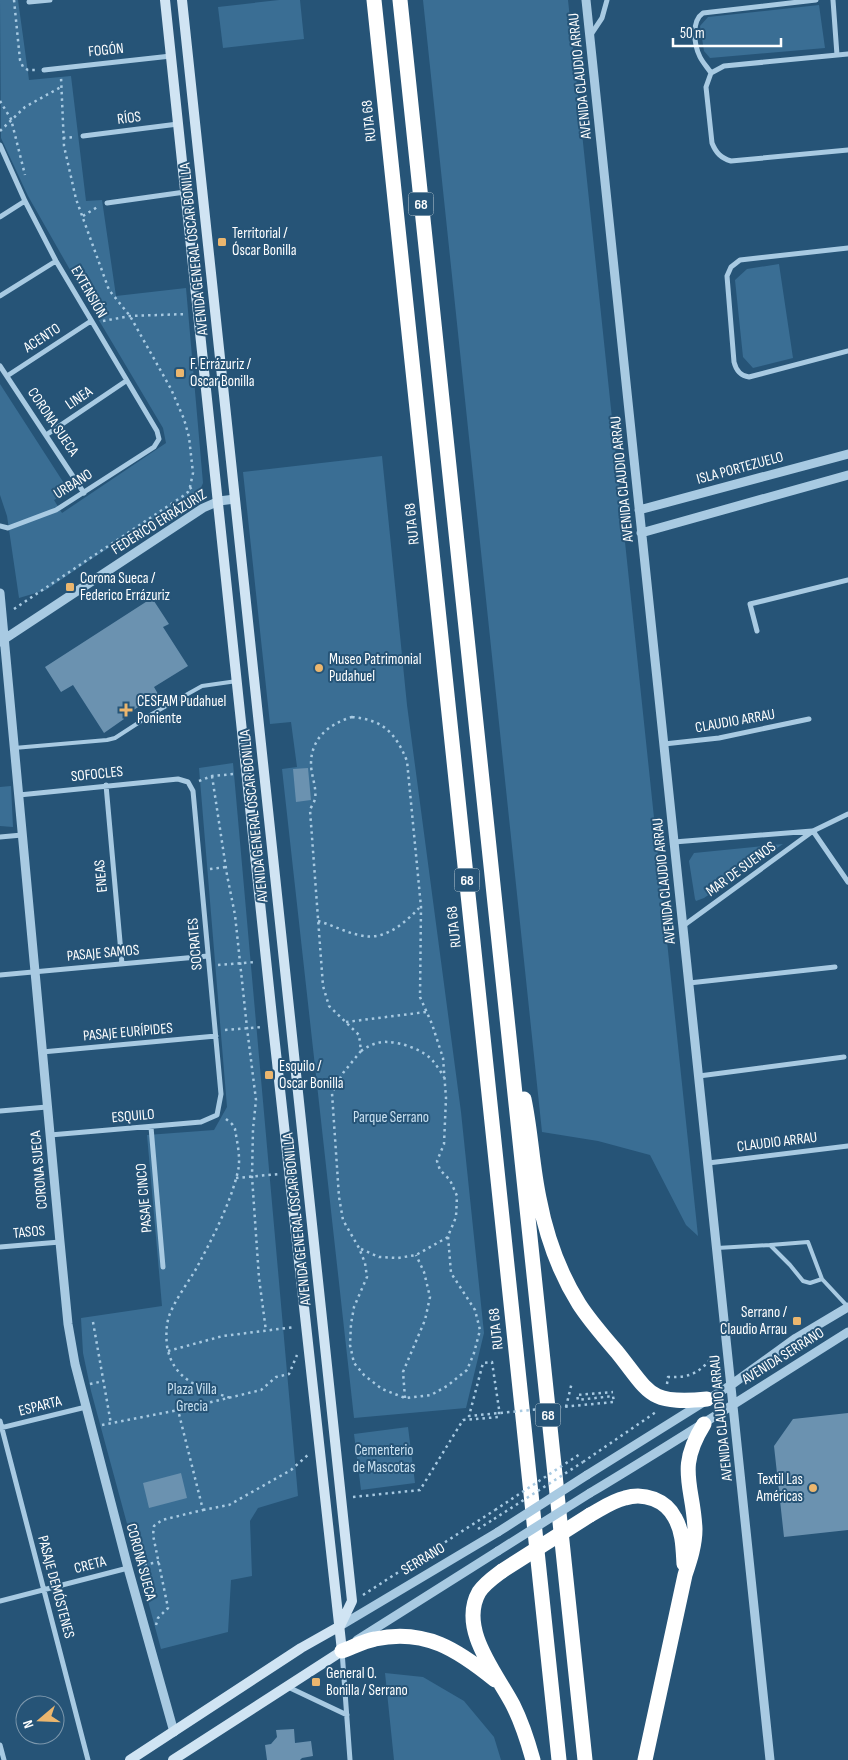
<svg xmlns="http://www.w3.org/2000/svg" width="848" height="1760" font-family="'Sofia Sans Condensed',sans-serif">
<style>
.green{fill:#3a6e94}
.building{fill:#6b92b0}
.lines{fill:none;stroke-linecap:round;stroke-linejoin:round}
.path{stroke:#a8cae2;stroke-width:2.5;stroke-dasharray:2.5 4;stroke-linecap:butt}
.service{stroke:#a8cae2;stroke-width:4}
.minor{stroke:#a8cae2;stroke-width:5}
.tertiary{stroke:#a8cae2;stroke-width:9}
.secondary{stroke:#d0e4f3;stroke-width:10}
.motorway{stroke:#fff;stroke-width:15}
.path-bridge{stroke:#a8cae2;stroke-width:2.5;stroke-dasharray:2.5 4;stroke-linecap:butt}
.tertiary-bridge{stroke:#a8cae2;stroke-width:9}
.motorway-bridge{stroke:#fff;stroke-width:15}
.poi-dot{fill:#ebb66e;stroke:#265477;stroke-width:2}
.labels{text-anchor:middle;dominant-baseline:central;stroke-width:4;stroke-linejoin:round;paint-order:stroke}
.shield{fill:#265477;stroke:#beccd6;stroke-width:1}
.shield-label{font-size:14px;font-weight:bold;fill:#fff}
.street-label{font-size:15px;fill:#fff;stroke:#265477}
.poi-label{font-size:15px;fill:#fff;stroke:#265477;text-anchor:start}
.park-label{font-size:15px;fill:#cae2f2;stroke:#265477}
</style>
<rect width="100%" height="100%" fill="#265477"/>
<path class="green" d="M0,0H18L29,80L71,76L86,201L102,200L116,296L186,288L203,483L200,490L93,558L46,590L19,598L7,516L0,495V384L69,491L54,500L62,513L166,443L163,428L94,312L28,196L1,138Z
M279,0H300L304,39L223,48L218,7Z
M423,0H568L698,1236L686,1225L650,1155L598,1141L542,1132Z
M819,5L825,48L710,58L704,51L700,26L708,17Z
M779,264L793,358L753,368L743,357L735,280L747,269Z
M382,456L407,705L461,1112L484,1333L466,1408L354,1418L282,769L297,767L291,722L270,724L243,472Z
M233,763L298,1496L258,1508L250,1521L252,1576L231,1580L228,1632L161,1649L91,1391L83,1353L81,1318L162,1306L147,1135L214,1130L227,1107L199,768Z
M11,786L13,827L0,826V787Z
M783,844L704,898L696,901L695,899L689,861L694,853Z
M408,1427L415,1483L361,1490L354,1434Z
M385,1673L423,1677L464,1701L494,1737L501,1760H394Z"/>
<path class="building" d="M152,598L169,624L163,627L188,666L154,687L158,694L123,717L124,719L104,733L73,685L61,692L45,667Z
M308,768L311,800L296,802L293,769Z
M848,1413V1530L784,1537L774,1446L793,1419Z
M181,1473L187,1498L149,1508L143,1483Z
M294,1729L295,1743L311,1741L313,1756L302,1758L300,1760H267L265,1745L271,1744L277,1737L276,1730Z"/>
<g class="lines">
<path class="path" d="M14,0L20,60L23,67L28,70H35
M0,101L11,119L25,175
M0,131L25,107L61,87
M63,138L74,137
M83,216L99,206
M103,321L130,316L187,314
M190,487L197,499
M14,609L183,496L188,492L190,487L193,473L189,437L184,419L171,389L130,316L109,290L76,199L64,146L61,77
M352,717C383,720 395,732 407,761L421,907L420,997L432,1024L443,1058L446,1098L444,1144L437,1161L440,1170L450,1180L457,1196L456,1217L448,1236L451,1273L475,1310L480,1330L474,1353L467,1370L447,1386L431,1395L405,1398L382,1389L364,1375L354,1363L350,1345L351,1324L354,1307L367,1277L365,1263L359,1248L343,1220L339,1197L332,1093L343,1073L361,1051L359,1035L329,1006L323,986L310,810C311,807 314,803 315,799C317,788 311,775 311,764C311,738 329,724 352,717Z
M212,776L227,875L235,915L247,1028L256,1100L253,1129L252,1177L259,1278L266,1331
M199,781L212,776L234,774
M210,869L226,867
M318,921C332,925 345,932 359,935C383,942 404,924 419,908
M218,965L255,962
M346,1022L426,1012
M225,1030L262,1027
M361,1051C368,1046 378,1041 387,1042C401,1042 424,1050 433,1061C437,1066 441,1072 444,1077
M226,1119L232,1124L235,1129C237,1142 241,1158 238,1171C230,1205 212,1239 196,1269C187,1284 175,1300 169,1316C166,1326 166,1335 167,1346C173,1381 202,1389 231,1398
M236,1178L279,1174
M361,1249L379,1257L398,1258L416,1255L448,1237
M93,1322L111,1424
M168,1351L223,1336L295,1327
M90,1384L104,1381
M667,1384L668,1377C692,1378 700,1372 715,1354
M405,1398L403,1372L425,1320L430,1297L424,1272L416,1255
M566,1407L572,1382
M102,1425L178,1410L257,1391L261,1390L276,1377L289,1374L297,1355
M583,1462L656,1412
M353,1497L420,1490L463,1420L499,1417V1409
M203,1510L229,1505L291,1470L309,1454
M478,1529L494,1519
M138,1566L159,1562
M363,1595L495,1510
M156,1625L158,1618L168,1608L153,1535L154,1526L162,1520L203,1510L178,1410"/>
<path class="service" d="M14,748L107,740L115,738L152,714L202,686L237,681
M770,1245L808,1242L822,1279L848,1307
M717,1248L770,1245L790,1265L803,1281L810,1283L822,1279"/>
<path class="minor" d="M833,0L837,55
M29,2L50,0
M590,36L602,18L607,0
M848,54L724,66L711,73L706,87L712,143C716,153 721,158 731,161L848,150
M44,70L171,56
M711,73C708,68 703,63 700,57C694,45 691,21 703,13L816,0
M83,136L178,124
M0,145L25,201L56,261L157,431L159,439L154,447L56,510L8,528L0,526
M107,203L185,192
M0,217L25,201
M848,248L740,260L731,267L727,276L734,362C736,370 740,376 749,377L848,351
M0,296L56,261
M0,366L84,493
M7,376L91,321
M46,435L126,381
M757,631L750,604L848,580
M664,744L719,738L809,719
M106,785L122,964
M19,795L178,779L188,782L193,791L221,1094L217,1115L201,1122L50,1135
M813,831L848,882
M0,837L22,835
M674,842L812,831
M683,926L813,831L848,814
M0,975L208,956
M689,983L835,967
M42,1052L216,1036
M699,1076L844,1057
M0,1111L47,1107
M151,1127L163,1267
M708,1163L848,1146
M0,1247L60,1242
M0,1421L88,1760
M0,1428L86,1407
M0,1601L128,1568
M342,1651L350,1760
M288,1687L347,1715
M0,1745L4,1760"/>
<path class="tertiary" d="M586,0L770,1760
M639,510L848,454
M641,533L848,475
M0,593L60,1242L68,1324L75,1364L128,1568L174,1732
M0,642L203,508L219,501L235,499
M587,1475L731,1385L796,1338L848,1307
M590,1493C677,1441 762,1386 848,1332
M340,1626L498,1532
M357,1640L498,1551"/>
<path class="secondary" d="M165,0L273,1026L342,1651L173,1760
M182,0L352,1601L340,1626
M130,1760L301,1648L340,1626"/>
<path class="motorway" d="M374,0L559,1760
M400,0L585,1760
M524,1099C531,1132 532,1165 539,1198C546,1235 559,1272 579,1304C590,1321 604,1337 617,1352C650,1393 648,1405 707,1399
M590,1515C601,1509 612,1501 625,1498C644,1492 666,1500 675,1518C683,1532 683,1548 684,1564
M502,1571C494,1577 485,1583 479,1592C458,1629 497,1674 513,1705C522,1723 528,1742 533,1760
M342,1651C353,1647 364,1641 375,1639C425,1628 458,1650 495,1680
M645,1760L685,1575C690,1560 695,1545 695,1529C693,1484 676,1469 704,1424"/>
<path class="path-bridge" d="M499,1409L492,1362L483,1363L469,1416L614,1402L613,1396L578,1400L577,1395L613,1392
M495,1510L580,1454
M494,1519L583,1462"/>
<path class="tertiary-bridge" d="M498,1532L587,1475
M498,1551L590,1493"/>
<path class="motorway-bridge" d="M502,1571L590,1515"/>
</g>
<g class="poi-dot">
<rect x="217" y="237" width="10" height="10" rx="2.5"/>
<rect x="175" y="368" width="10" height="10" rx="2.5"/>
<rect x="65" y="582" width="10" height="10" rx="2.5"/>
<circle cx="319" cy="668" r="5"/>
<path d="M123.5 702.5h5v5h5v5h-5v5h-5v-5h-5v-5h5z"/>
<rect x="264" y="1070" width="10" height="10" rx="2.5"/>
<rect x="792" y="1316" width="10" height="10" rx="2.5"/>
<circle cx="813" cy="1488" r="5"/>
<rect x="311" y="1677" width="10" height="10" rx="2.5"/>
</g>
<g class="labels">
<g class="shield">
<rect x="408.5" y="192.5" width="25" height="23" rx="4"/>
<rect x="454.5" y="868.5" width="25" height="23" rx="4"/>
<rect x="535.5" y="1403.5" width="25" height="23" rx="4"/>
</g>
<g class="shield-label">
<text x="421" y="204">68</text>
<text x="467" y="880">68</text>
<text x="548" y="1415">68</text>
</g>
<g class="street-label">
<text transform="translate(106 50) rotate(-6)">FOGÓN</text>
<text transform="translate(580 76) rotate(-96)">AVENIDA CLAUDIO ARRAU</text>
<text transform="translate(129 118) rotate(-7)">RÍOS</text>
<text transform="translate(369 121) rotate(-96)">RUTA 68</text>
<text transform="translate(194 249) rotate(-96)">AVENIDA GENERAL ÓSCAR BONILLA</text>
<text transform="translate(89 292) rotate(60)">EXTENSIÓN</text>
<text transform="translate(42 338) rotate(-33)">ACENTO</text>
<text transform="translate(79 398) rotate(-34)">LINEA</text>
<text transform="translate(53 422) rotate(56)">CORONA SUECA</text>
<text transform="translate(740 468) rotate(-15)">ISLA PORTEZUELO</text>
<text transform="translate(622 479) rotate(-96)">AVENIDA CLAUDIO ARRAU</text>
<text transform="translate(73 484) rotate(-32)">URBANO</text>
<text transform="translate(159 522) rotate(-32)">FEDERICO ERRÁZURIZ</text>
<text transform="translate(412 524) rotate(-96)">RUTA 68</text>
<text transform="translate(735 721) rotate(-10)">CLAUDIO ARRAU</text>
<text transform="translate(97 774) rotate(-6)">SOFOCLES</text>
<text transform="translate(254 816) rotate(-96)">AVENIDA GENERAL ÓSCAR BONILLA</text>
<text transform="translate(741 869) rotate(-36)">MAR DE SUENOS</text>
<text transform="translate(101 876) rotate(-95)">ENEAS</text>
<text transform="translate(664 881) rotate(-96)">AVENIDA CLAUDIO ARRAU</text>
<text transform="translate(454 927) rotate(-96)">RUTA 68</text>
<text transform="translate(195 944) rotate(-95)">SOCRATES</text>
<text transform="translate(103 953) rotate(-5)">PASAJE SAMOS</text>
<text transform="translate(128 1032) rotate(-5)">PASAJE EURÍPIDES</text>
<text transform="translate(133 1116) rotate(-5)">ESQUILO</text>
<text transform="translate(777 1142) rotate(-7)">CLAUDIO ARRAU</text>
<text transform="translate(39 1170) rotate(-95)">CORONA SUECA</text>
<text transform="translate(144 1198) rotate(-95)">PASAJE CINCO</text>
<text transform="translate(297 1219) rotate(-96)">AVENIDA GENERAL ÓSCAR BONILLA</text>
<text transform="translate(29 1232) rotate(-5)">TASOS</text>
<text transform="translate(496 1329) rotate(-96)">RUTA 68</text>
<text transform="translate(783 1356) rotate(-32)">AVENIDA SERRANO</text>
<text transform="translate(40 1406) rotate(-14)">ESPARTA</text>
<text transform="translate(721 1418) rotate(-96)">AVENIDA CLAUDIO ARRAU</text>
<text transform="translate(423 1559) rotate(-31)">SERRANO</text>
<text transform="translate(141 1562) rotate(75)">CORONA SUECA</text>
<text transform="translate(90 1565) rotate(-14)">CRETA</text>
<text transform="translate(56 1587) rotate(75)">PASAJE DEMÓSTENES</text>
</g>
<g class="poi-label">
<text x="232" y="233">Territorial /<tspan x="232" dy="17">Óscar Bonilla</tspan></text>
<text x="190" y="364">F. Errázuriz /<tspan x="190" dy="17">Oscar Bonilla</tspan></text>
<text x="80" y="578">Corona Sueca /<tspan x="80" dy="17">Federico Errázuriz</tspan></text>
<text x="329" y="659">Museo Patrimonial<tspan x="329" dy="17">Pudahuel</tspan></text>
<text x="137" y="701">CESFAM Pudahuel<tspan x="137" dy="17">Poniente</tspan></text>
<text x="279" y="1066">Esquilo /<tspan x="279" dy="17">Oscar Bonilla</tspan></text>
<text x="787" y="1312" text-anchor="end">Serrano /<tspan x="787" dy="17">Claudio Arrau</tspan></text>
<text x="803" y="1479" text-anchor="end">Textil Las<tspan x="803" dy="17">Américas</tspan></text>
<text x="326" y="1673">General O.<tspan x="326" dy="17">Bonilla / Serrano</tspan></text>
</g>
<g class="park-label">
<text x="391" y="1117">Parque Serrano</text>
<text x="192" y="1389">Plaza Villa<tspan x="192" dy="17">Grecia</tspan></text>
<text x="384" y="1450">Cementerio<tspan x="384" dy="17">de Mascotas</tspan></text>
</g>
</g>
<g transform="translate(40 1720) rotate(251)"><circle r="24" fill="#265477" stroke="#7d98ad"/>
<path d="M0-4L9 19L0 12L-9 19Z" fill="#ebb66e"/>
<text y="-8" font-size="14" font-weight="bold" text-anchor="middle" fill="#ffffff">N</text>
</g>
<path d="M673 38v8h108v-8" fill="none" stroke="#ffffff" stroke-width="2.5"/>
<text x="680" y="38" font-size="15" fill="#ffffff" stroke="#265477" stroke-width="4" paint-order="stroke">50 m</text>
</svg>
